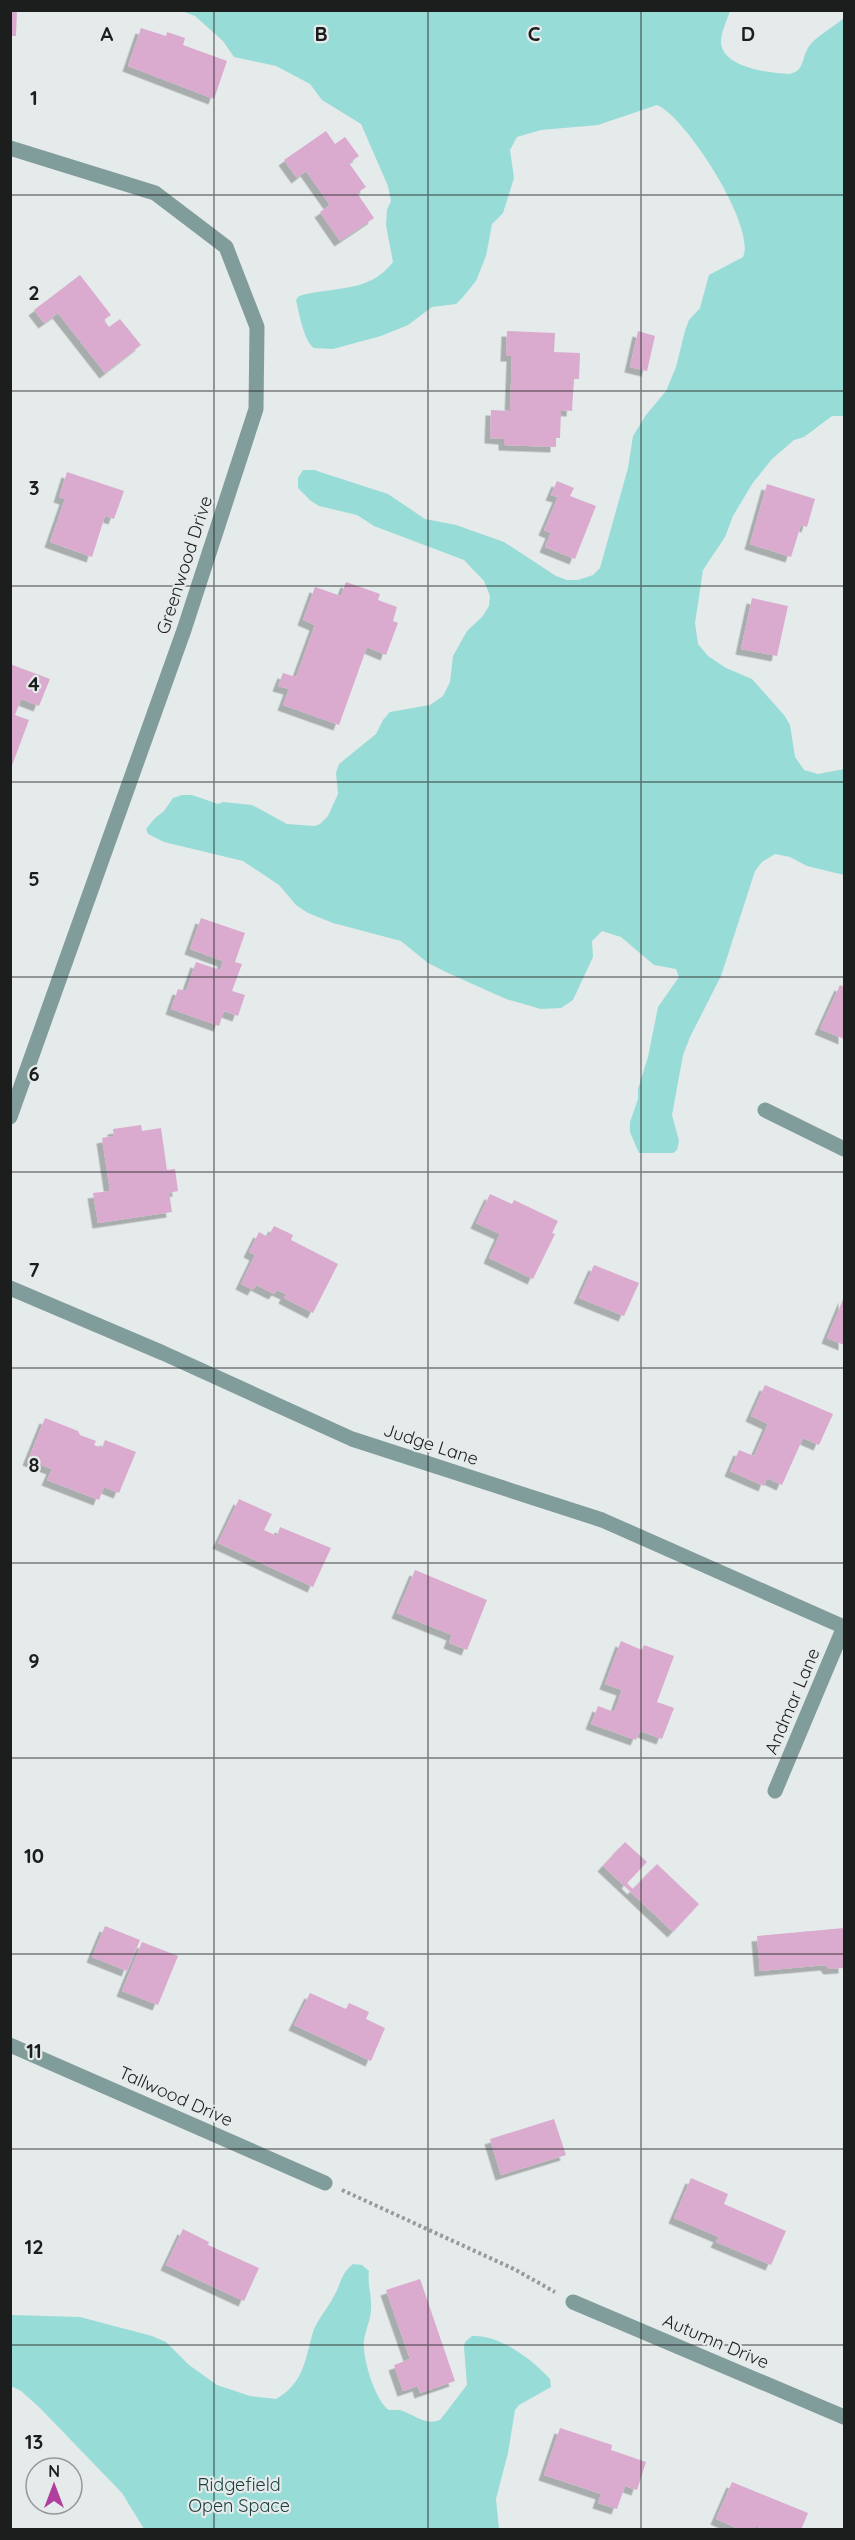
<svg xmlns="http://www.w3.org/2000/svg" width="855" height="2540" font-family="Quicksand,sans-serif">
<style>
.green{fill:#98dcd7}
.building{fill:#daabcf;filter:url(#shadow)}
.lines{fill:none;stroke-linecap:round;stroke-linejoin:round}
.path{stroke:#979a9a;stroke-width:4;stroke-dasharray:3 3;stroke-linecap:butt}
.minor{stroke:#809d9b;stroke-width:15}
.grid{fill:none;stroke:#1c1d1d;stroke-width:1.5;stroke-opacity:0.55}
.labels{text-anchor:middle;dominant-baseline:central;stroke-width:4.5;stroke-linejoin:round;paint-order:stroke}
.street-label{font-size:18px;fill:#1c1d1d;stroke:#e5eaea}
.park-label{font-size:18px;fill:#1d403e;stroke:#e5eaea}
.grid-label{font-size:20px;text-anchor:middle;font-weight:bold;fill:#1c1d1d;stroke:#e5eaea;stroke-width:4.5;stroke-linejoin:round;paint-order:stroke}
</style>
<defs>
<filter id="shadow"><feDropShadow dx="-5.5" dy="5.5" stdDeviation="0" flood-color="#0004"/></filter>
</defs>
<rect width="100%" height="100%" fill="#e5eaea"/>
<path class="green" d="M182,11H730C727,20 721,32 721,42C722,68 770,73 789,74C806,71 801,56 810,45C818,35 834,27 844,18V416H832L804,437L794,440L772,459L752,484L733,516L725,537L703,570L695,623L698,644L708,656L726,668L752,679L784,715L790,725L795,757L804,770L818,774L844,769V875L807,866L790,857L775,854L762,862L755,871L721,976L690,1037L683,1055L672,1115L679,1141L677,1150L673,1153H639L630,1132V1122L638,1099V1089L648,1057L658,1007L679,977L676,969L654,965L621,937L602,931L592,941L593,957L573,1000L561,1008L541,1009L506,999L448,973L428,963L401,941L333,923L308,913L296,905L279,885L243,861L164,842L148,834L146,829L155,818L164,811L173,798L182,795H192L218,804L223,802L252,805L287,824L315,826L320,824L328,816L338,794L336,773L339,764L376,734L383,720L390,712L430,705L443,696L450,682L453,656L467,631L483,616L489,606L490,596L484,581L464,560L374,526L357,515L319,506L311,501L298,488V478L303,470H314L388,494L425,519L456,525L504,542L556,576L567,580H578L593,575L600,568L628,468L633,436L646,415L666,391L676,367L685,331L689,320L700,308L709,275L743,257C757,227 685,116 657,105L598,125L541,130L517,137L510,150L514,178L503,213L492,224L486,256L476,281L463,297L456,304L432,307L408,325L381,336L333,349L314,348C304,341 299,313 296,300L299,296C332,286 369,294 393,262L386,225L387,210L391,201L388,186L361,124L322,100L310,84L297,77L276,66L234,57L223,41L195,16Z
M353,2264L362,2265L369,2271C367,2284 372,2295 371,2309C371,2320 365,2330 364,2341C362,2357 375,2401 389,2410C393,2410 396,2410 400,2410C414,2414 424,2426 440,2420L467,2385L464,2347L465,2342L472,2336C499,2334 533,2360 550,2379L551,2387L519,2405L515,2410L508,2453L496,2499L499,2529H144L122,2493L40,2408L21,2391L11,2386V2315L80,2317L152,2336L166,2342L189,2365L217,2385L250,2396L276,2399C304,2383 305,2360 313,2332C317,2320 328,2308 334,2296C341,2284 341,2273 353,2264Z"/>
<path class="building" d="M10,10H17L16,36H10Z
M141,28L166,36L167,32L185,38L183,45L227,61L214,99L128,66Z
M326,131L335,144L345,137L359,156L349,163L366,187L357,193L374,218L340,241L320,212L330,205L306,171L297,178L284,160Z
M80,275L111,315L104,320L109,327L120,319L141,345L105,373L58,313L44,323L34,310Z
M507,331L555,333L554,352L580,353L579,379H574L572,411L561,410L560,438H556V447L504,445V439L490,438L491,410L510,411L512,356H506Z
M638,331L655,336L647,371L630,367Z
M67,472L124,491L114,519L105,516L92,557L50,542L65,499L59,497Z
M557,481L574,488L570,496L596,506L575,559L545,547L551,533L544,530L558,497L551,495Z
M767,484L815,499L807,527L801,525L791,557L750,544Z
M346,582L380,594L378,600L397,607L393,621L398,623L386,655L367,647L339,725L283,705L289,689L278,686L283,673L296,677L315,625L303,620L315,587L341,596Z
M752,598L788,606L777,656L741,649Z
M10,664L50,679L39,706L21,699L15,715L29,720L11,768Z
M201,918L245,933L235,962L242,964L232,991L245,995L238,1016L224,1011L219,1026L171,1009L178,989L186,991L196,962L220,970L223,961L190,949Z
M840,985L844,987V1039L820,1029Z
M141,1125L142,1131L161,1128L167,1170L175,1169L178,1191L169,1193L172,1212L98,1223L93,1193L110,1191L102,1138L114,1136L113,1129Z
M490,1194L512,1204L514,1200L558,1221L552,1233L555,1234L533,1279L489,1258L500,1234L476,1223Z
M274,1226L293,1235L291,1240L338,1264L313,1313L284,1298L286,1294L277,1290L274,1294L256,1285L253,1290L241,1284L255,1255L249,1252L259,1232L268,1237Z
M594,1265L639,1283L624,1316L579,1298Z
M844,1297V1345L827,1338Z
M765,1385L833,1414L819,1445L803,1438L782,1485L767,1478L764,1486L730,1471L739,1450L754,1456L768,1424L751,1416Z
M45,1418L78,1431L80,1435L96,1441L94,1445L102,1448L105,1440L136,1452L119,1493L104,1487L99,1500L47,1480L52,1469L28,1460Z
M239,1499L272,1514L264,1530L277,1536L280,1527L331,1548L313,1587L218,1543Z
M415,1570L487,1600L467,1650L449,1643L452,1635L397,1613Z
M621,1641L642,1650L644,1645L674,1656L657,1702L674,1708L662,1739L640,1731L636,1740L591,1724L598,1706L614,1712L622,1690L605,1684Z
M625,1842L647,1862L627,1883L633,1889L657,1864L699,1904L673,1932L603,1866Z
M105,1926L140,1940L127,1971L92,1957Z
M844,1928V1968L829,1969L826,1965L760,1971L757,1936Z
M142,1942L178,1956L158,2005L122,1991Z
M310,1993L346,2009L349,2003L369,2012L366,2019L385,2028L371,2061L294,2025Z
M554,2119L566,2155L501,2175L490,2139Z
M691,2178L728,2194L724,2204L786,2231L771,2265L716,2242L719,2237L674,2218Z
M183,2229L209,2242L208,2245L259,2268L244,2301L166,2265Z
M420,2279L455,2381L420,2393L418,2386L403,2391L394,2365L410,2359L386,2290Z
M560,2428L612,2445L611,2450L646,2462L637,2490L625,2486L617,2509L598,2503L601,2494L544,2475Z
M732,2482L808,2513L801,2530H764L756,2526L755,2530H741L716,2519Z"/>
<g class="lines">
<path class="path" d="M342,2190L514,2269L555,2292"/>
<path class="minor" d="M10,148L155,193L226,247L257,327L256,409L184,630L10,1117
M765,1110L844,1149
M10,1288L163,1353L352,1439L602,1520L844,1627
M775,1791L844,1627
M10,2045L325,2183
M573,2302L844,2417"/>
</g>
<path class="grid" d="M214,10V2530M428,10V2530M641,10V2530M10,195H844M10,391H844M10,586H844M10,782H844M10,977H844M10,1172H844M10,1368H844M10,1563H844M10,1758H844M10,1954H844M10,2149H844M10,2345H844"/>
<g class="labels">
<g class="street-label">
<text transform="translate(184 565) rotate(-72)">Greenwood Drive</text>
<text transform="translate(431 1444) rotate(18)">Judge Lane</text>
<text transform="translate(792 1701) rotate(-67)">Andmar Lane</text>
<text transform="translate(176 2096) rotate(24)">Tallwood Drive</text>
<text transform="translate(716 2341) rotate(23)">Autumn Drive</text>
</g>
<g class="park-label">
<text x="239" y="2484">Ridgefield<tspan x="239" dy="21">Open Space</tspan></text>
</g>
</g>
<g class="grid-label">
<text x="107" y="41">A</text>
<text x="321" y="41">B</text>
<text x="534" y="41">C</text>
<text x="748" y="41">D</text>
<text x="34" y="105">1</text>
<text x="34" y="300">2</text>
<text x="34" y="495">3</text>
<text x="34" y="691">4</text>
<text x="34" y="886">5</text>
<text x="34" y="1081">6</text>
<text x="34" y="1277">7</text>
<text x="34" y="1472">8</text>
<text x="34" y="1668">9</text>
<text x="34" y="1863">10</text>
<text x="34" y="2058">11</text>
<text x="34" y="2254">12</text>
<text x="34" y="2449">13</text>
</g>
<rect width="855" height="2540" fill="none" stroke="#1c1d1d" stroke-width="24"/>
<g transform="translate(54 2486)"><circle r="28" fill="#e5eaea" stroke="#959898" stroke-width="1.5"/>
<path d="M0-4.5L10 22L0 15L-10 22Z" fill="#af409d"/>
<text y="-9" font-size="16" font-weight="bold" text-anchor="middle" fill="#1c1d1d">N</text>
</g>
</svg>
